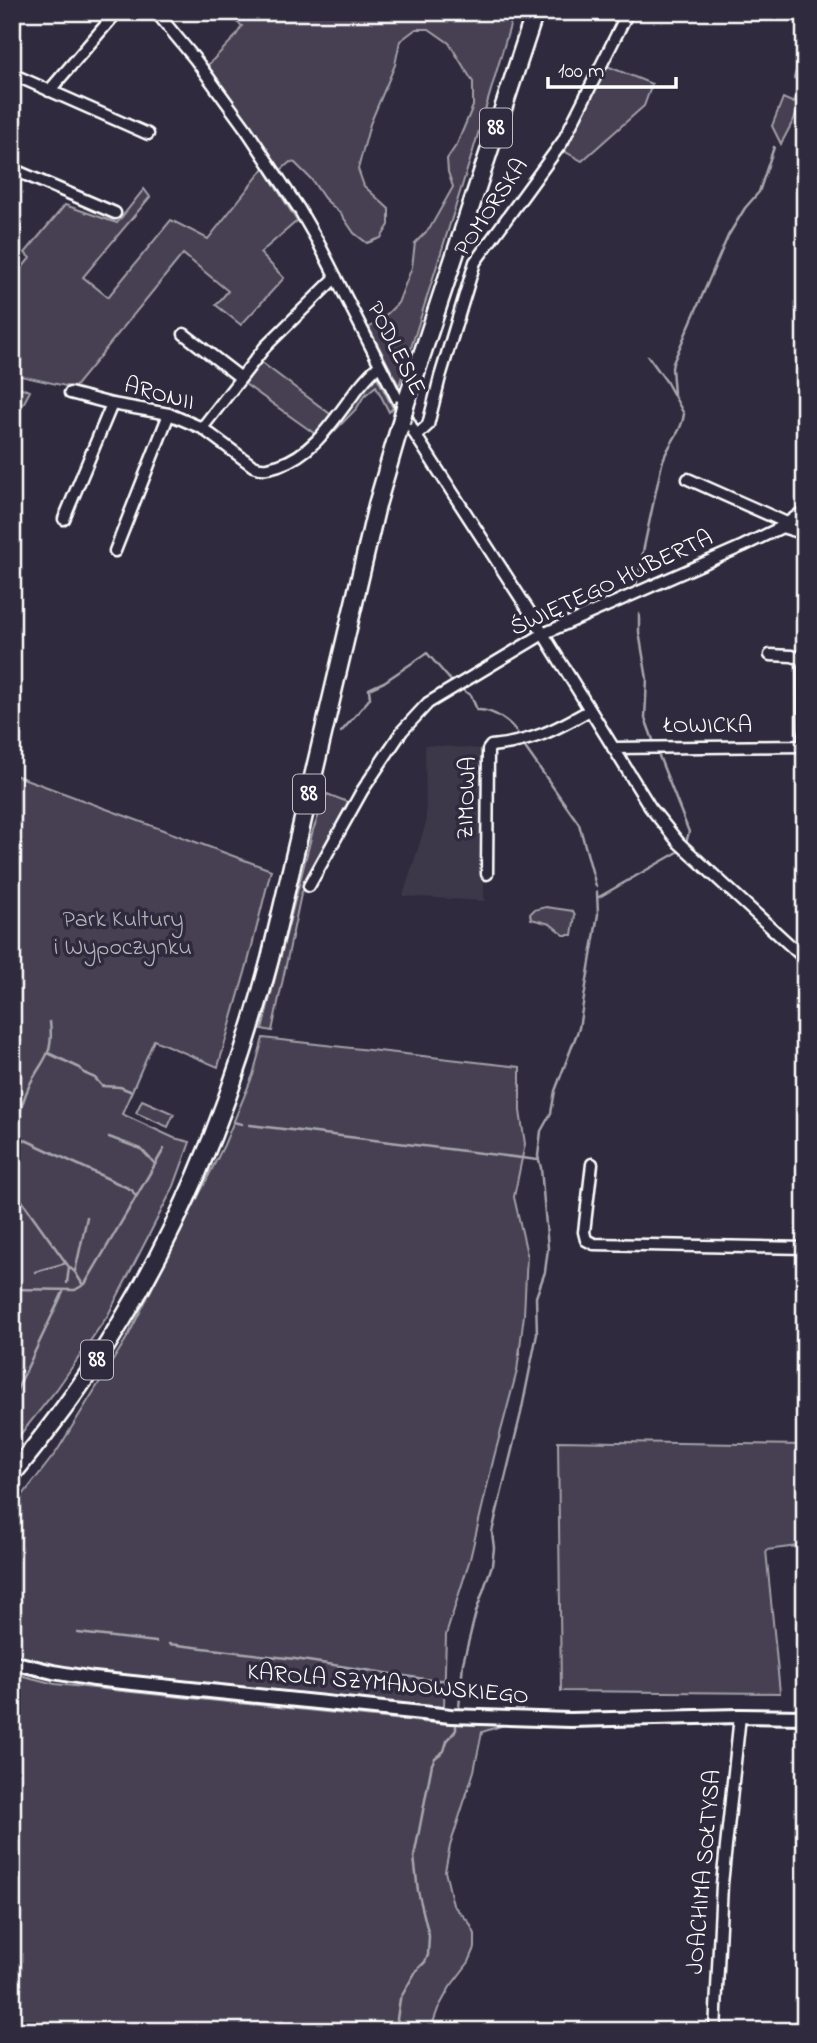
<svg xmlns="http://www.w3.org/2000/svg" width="817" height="2043" font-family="'Indie Flower',sans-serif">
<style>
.built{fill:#3c3749}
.green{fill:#464152;stroke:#a2a0a8;stroke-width:2}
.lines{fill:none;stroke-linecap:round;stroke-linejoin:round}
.stream{stroke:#a7a6ad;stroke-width:2.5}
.minor-casing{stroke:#fff;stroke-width:15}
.tertiary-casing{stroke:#fff;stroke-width:18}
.primary-casing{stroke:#fff;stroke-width:21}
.minor{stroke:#2f2a3d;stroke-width:10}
.tertiary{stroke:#2f2a3d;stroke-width:12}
.primary{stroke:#2f2a3d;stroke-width:16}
.primary-bridge-casing{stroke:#fff;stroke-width:21;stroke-linecap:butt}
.primary-bridge{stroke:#2f2a3d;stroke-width:16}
.labels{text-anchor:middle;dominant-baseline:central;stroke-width:7;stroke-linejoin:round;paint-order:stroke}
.shield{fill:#2f2a3d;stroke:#c1bfc5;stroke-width:2}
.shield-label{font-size:23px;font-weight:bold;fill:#fff}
.street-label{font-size:24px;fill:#fff;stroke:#2f2a3d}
.park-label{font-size:24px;fill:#b5b3ba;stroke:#2f2a3d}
</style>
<rect width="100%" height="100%" fill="#2f2a3d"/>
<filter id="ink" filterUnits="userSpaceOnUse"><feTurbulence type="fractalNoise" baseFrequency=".0143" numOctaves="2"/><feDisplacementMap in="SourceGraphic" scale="14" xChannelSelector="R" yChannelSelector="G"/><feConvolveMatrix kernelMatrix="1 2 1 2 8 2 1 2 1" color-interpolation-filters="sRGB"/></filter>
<g filter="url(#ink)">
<path class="built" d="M805,68V133L781,119L805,72Z
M425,745L484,749V901L403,896L426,823Z"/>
<path class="green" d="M223,12H514L473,151L399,386L369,328L388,313L398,303L412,267L415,243L430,228L453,187L448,172L447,159L457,144L473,106V82L449,43L429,29H416L400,41L395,65L370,124L358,169L364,186L389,209V225L381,238L367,243L354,233L341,214L324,198L311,179L295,163L290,162L281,170L206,67L235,37L242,26Z
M607,66L652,84L644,106L582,161L564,151Z
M797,67L805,72V98L781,144L772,126L783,98L794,103L803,83L794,78Z
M264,168L297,221L260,253L284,278L241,325L216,305L228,291L183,254L74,388L12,374V280L30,258L25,253L65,205L117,223L144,189L150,197L83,277L108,297L171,220L208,239Z
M261,362L333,416L372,367L393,408L389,412L376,386L364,396L357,408L325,441L245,384Z
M12,385L30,391L12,425Z
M12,774L271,870L248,962L218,1067L154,1040L122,1114L174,1138L190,1142L174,1186L108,1315L57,1389L12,1445Z
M327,794L348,802L301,894L272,1031L262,1029L313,830Z
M546,907L573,911L575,915L572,935H564L550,924L531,919L530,914L534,910Z
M263,1038L520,1067V1111L525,1144L514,1197L527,1254L524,1315L517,1371L494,1457L470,1559L446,1635L444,1707C381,1704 319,1698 257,1692C175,1685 92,1677 12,1657V1509L57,1451L128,1336L224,1145L253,1075Z
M142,1100L174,1114L168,1127L136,1113Z
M558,1441L805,1445V1545L766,1550L780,1693L561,1691Z
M12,1673L55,1684L432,1723L504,1725L482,1732L474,1771L450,1846L445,1871L453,1905L469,1922L475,1934V1948L469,1962L450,1987L438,2009L430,2031H12Z"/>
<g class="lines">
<path class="stream" d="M674,394L672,368L673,363L728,236L745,208L759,192L774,147
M637,586V581C645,542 653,503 662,464C666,446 682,433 684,414L666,381L648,356
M639,614V632L647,679L645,718L653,740
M464,691L471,695L477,710C492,709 512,722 519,736
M341,732L367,702L370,698L369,689L384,682L427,653L452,682
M524,746L579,824L596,886
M659,756L689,832L686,843
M599,897L678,852
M48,1053L80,1068L84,1073L95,1078L102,1086L120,1087L130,1091
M17,1113L18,1077
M233,1122L242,1124
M250,1125L538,1160
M109,1137L141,1149L155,1164
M12,1187L69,1267L75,1272L83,1285
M136,1197L164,1149
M35,1272L66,1263
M75,1272L87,1217
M67,1283L69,1267
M12,1289L75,1290L85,1284L136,1197L132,1190L19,1137L15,1133C18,1118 23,1099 30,1084C44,1057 54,1055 50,1022
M12,1400L64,1290
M78,1633L156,1642
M169,1644L295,1659L431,1680H461
M459,1708L463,1663L476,1612L492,1565L494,1548L492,1532L521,1413L537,1334L536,1297L545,1272L548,1248L541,1168L538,1156L541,1131L551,1113L555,1091L579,1028L598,914L597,892
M402,2031L397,2019L400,1999L416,1971L425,1962L428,1955L429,1936L418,1891L414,1857L432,1764L435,1758L444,1751L447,1741L456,1730V1726"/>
<defs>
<path id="minor" d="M156,12L195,59L246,129L299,209L318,242L416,436L529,611L650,807L679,843L805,959
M12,13L13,12
M12,74L148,134
M49,91L117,12
M12,169L115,213
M12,315L14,316
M184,334L241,378
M70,393L112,404L169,414L202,428L253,466C263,470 269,468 279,465C327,449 344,395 380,365
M202,428L265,347L336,277
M416,436L428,425L440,377L475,262L563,141L628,12
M688,479L787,523
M64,519L112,404
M782,527L805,534
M115,551L169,414
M770,655L792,656L801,659L803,665L804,746
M613,748L805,746
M487,874L488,750L491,746C532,742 555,730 590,710
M309,886L362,791L402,731L428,703L543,634L743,546L782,527L805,510
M592,1164L584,1232L586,1240L594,1244L805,1248
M715,2031L722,1884L740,1716"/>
<path id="tertiary" d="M12,1662L53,1672L94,1679L451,1716L570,1720L740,1716L805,1717"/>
<path id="primary" d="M406,403L535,12
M12,1475C38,1443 63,1411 86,1377C174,1247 230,1111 270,959L358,586L377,505L401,422"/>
</defs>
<use href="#minor" class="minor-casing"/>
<use href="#tertiary" class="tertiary-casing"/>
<use href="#primary" class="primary-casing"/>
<use href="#minor" class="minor"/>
<use href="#tertiary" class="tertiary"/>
<use href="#primary" class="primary"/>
<defs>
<path id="primary-bridge" d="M401,422L406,403"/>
</defs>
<use href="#primary-bridge" class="primary-bridge-casing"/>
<use href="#primary-bridge" class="primary-bridge"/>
</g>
</g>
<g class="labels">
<g class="shield">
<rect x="480" y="108.5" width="32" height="39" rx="5"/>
<rect x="293" y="774.5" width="32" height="39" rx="5"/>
<rect x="81" y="1340.5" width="32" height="39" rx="5"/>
</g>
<g class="shield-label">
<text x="496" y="128">88</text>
<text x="309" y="794">88</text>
<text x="97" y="1360">88</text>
</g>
<g class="street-label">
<text transform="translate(492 208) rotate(-56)">POMORSKA</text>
<text transform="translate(395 349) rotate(63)">PODLESIE</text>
<text transform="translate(159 395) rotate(15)">ARONII</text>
<text transform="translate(612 584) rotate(-25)">ŚWIĘTEGO HUBERTA</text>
<text x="708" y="726">ŁOWICKA</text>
<text transform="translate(468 798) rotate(-88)">ZIMOWA</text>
<text transform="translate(388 1685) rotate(5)">KAROLA SZYMANOWSKIEGO</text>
<text transform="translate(705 1872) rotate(-85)">JOACHIMA SOŁTYSA</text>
</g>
<g class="park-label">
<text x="123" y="920">Park Kultury<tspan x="123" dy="28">i Wypoczynku</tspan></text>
</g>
</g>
<rect width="817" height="2043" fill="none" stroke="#2f2a3d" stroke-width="42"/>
<rect x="21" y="21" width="775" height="2001" fill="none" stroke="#fff" stroke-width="2.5" filter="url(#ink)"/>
<path d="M548 77v10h128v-10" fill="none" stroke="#ffffff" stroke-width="3.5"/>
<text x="558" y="77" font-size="21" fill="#ffffff" stroke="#2f2a3d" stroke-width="5" paint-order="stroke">100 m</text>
</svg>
